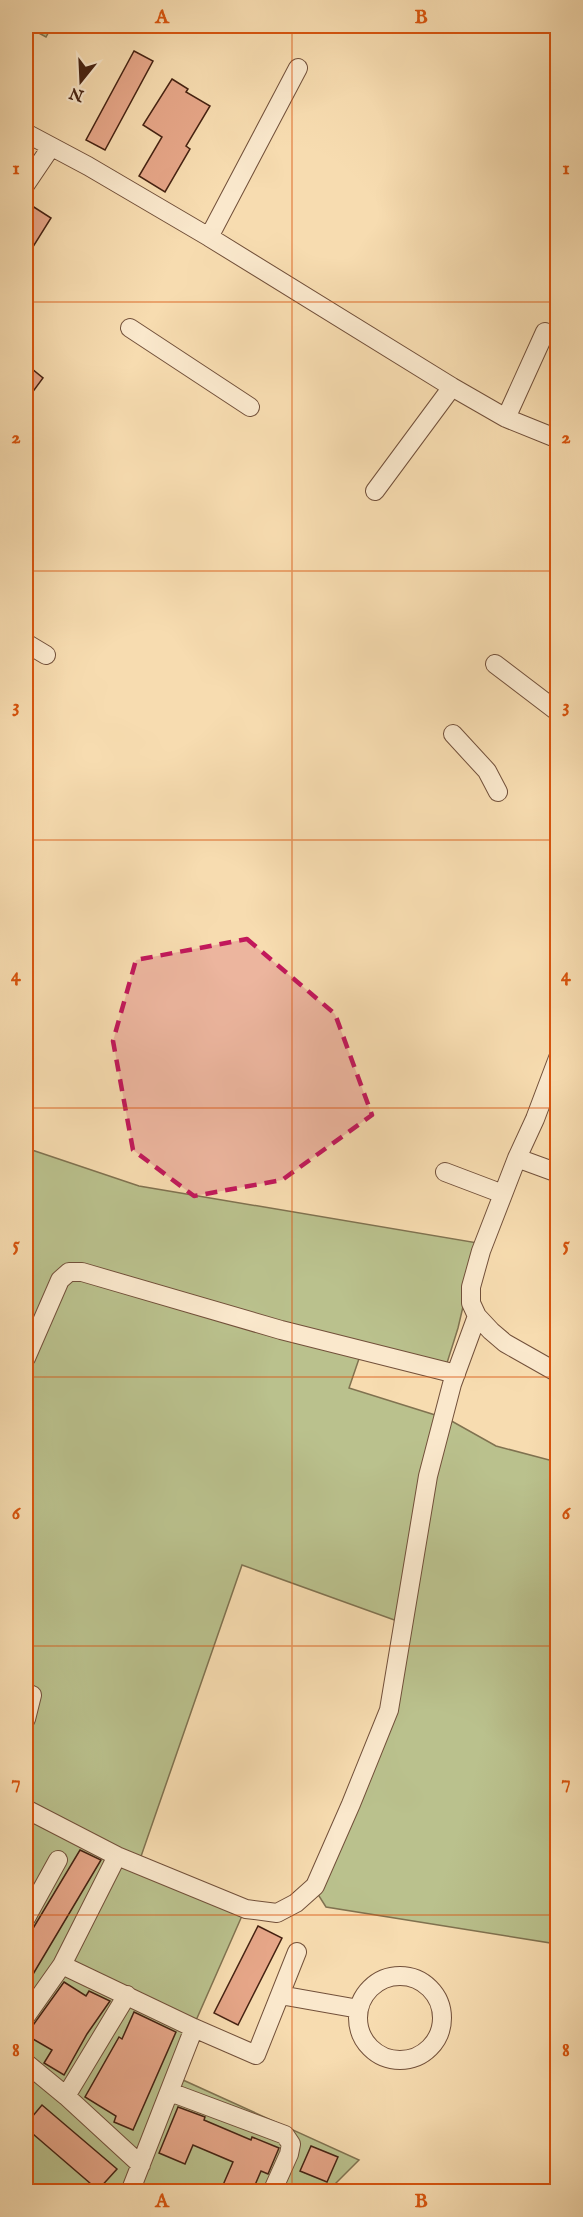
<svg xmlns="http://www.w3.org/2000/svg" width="583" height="2217" font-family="'IM FELL English',serif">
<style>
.green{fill:#bac18d;stroke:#807250;stroke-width:1.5}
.building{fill:#e6a688;stroke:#452212;stroke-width:1.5}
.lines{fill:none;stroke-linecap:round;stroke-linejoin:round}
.minor-casing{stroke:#72503a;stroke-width:20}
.minor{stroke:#fae8cc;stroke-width:18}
.marked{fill:#c2185b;fill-opacity:0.2;stroke:#c2185b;stroke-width:4.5;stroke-dasharray:12 8;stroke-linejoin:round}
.grid{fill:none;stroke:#d8540d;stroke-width:1.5;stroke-opacity:0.55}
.neatline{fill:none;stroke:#d8540d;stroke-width:2}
.grid-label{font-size:20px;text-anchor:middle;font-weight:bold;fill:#d8540d}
</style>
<rect width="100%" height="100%" fill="#f7dcb0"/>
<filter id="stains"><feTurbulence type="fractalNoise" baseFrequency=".00333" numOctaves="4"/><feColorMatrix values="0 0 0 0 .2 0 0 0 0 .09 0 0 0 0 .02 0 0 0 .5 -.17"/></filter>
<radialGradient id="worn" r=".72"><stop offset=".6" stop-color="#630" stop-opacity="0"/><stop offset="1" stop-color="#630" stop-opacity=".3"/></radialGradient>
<path class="green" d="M26,26H52L46,37Z
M26,1148L139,1186L478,1243L458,1328L447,1363L363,1347L349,1388L448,1419L496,1446L557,1462V1944L326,1907L312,1885L387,1710L400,1622L242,1565L138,1865L245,1909L172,2075L359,2160L328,2191L26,2192Z"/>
<path class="building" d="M134,51L153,61L105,150L86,140Z
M172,79L188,89L186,92L210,106L186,146L190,149L165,192L139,176L162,137L143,125Z
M26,202L51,218L26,258Z
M26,364L43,378L26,401Z
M80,1850L101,1860L26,1986V1940Z
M258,1926L282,1938L238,2025L214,2013Z
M64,1982L86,1996L89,1991L110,2001L87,2034L64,2075L44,2063L52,2050L26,2035Z
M134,2012L176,2032L133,2130L114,2122L116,2116L85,2097L119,2037L122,2039Z
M42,2105L117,2169L98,2190L26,2128V2124Z
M178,2107L205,2117L204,2120L251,2140L252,2137L279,2148L268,2174L261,2171L252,2192H220L233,2162L193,2145L185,2164L159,2153Z
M311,2146L338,2157L327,2182L300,2171Z"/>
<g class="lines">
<defs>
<path id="minor" d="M26,133L88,166L209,237L452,387L506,418L558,439
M26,184L51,147
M209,237L298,68
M130,328L250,407
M506,418L545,332
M375,491L452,387
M26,643L46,655
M495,664L558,712
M453,734L487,771L498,792
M558,1058L535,1119L517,1158L481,1251L471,1287V1303L477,1316L491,1331L505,1343L558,1373
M517,1158L558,1173
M445,1172L503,1194
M26,1358L60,1280L69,1272H82L281,1330L456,1374
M26,1719L32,1695
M26,1809L117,1856L246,1909L277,1913L296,1903L315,1886L351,1804L389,1710L428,1476L452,1384L477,1316
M26,1918L58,1860
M62,1965L194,2028L256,2055L297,1952
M358 2018a42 42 0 1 1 84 0a42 42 0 1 1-84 0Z
M280,1995L359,2009
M26,2016L62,1965L117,1856
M26,2063L66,2096L141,2165
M170,2092L285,2135L291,2144L289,2154L272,2192
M66,2096L127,1995
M130,2192L194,2028"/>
</defs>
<use href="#minor" class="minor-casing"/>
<use href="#minor" class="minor"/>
</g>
<path class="marked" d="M247,939L335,1014L372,1115L282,1180L194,1196L133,1150L113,1041L136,960Z"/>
<path class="grid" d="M292,26V2192M26,302H558M26,571H558M26,840H558M26,1108H558M26,1377H558M26,1646H558M26,1915H558"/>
<rect width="583" height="2217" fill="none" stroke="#f7dcb0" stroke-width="66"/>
<g transform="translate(81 81) rotate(198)" stroke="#fae8cc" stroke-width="4.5" paint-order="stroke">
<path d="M0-4.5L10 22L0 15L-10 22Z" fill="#452212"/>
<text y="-9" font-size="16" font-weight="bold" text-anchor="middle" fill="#452212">N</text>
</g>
<rect x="33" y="33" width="517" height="2151" class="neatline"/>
<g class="grid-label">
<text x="162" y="23">A</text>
<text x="421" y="23">B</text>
<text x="16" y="174">1</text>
<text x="566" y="174">1</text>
<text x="16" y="443">2</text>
<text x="566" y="443">2</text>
<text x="16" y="712">3</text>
<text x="566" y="712">3</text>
<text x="16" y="981">4</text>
<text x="566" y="981">4</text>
<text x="16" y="1250">5</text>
<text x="566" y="1250">5</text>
<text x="16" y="1519">6</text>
<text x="566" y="1519">6</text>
<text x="16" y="1788">7</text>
<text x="566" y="1788">7</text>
<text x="16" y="2056">8</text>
<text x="566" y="2056">8</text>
<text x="162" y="2207">A</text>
<text x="421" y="2207">B</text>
</g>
<rect width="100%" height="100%" filter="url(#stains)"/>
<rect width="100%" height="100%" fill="url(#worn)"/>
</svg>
